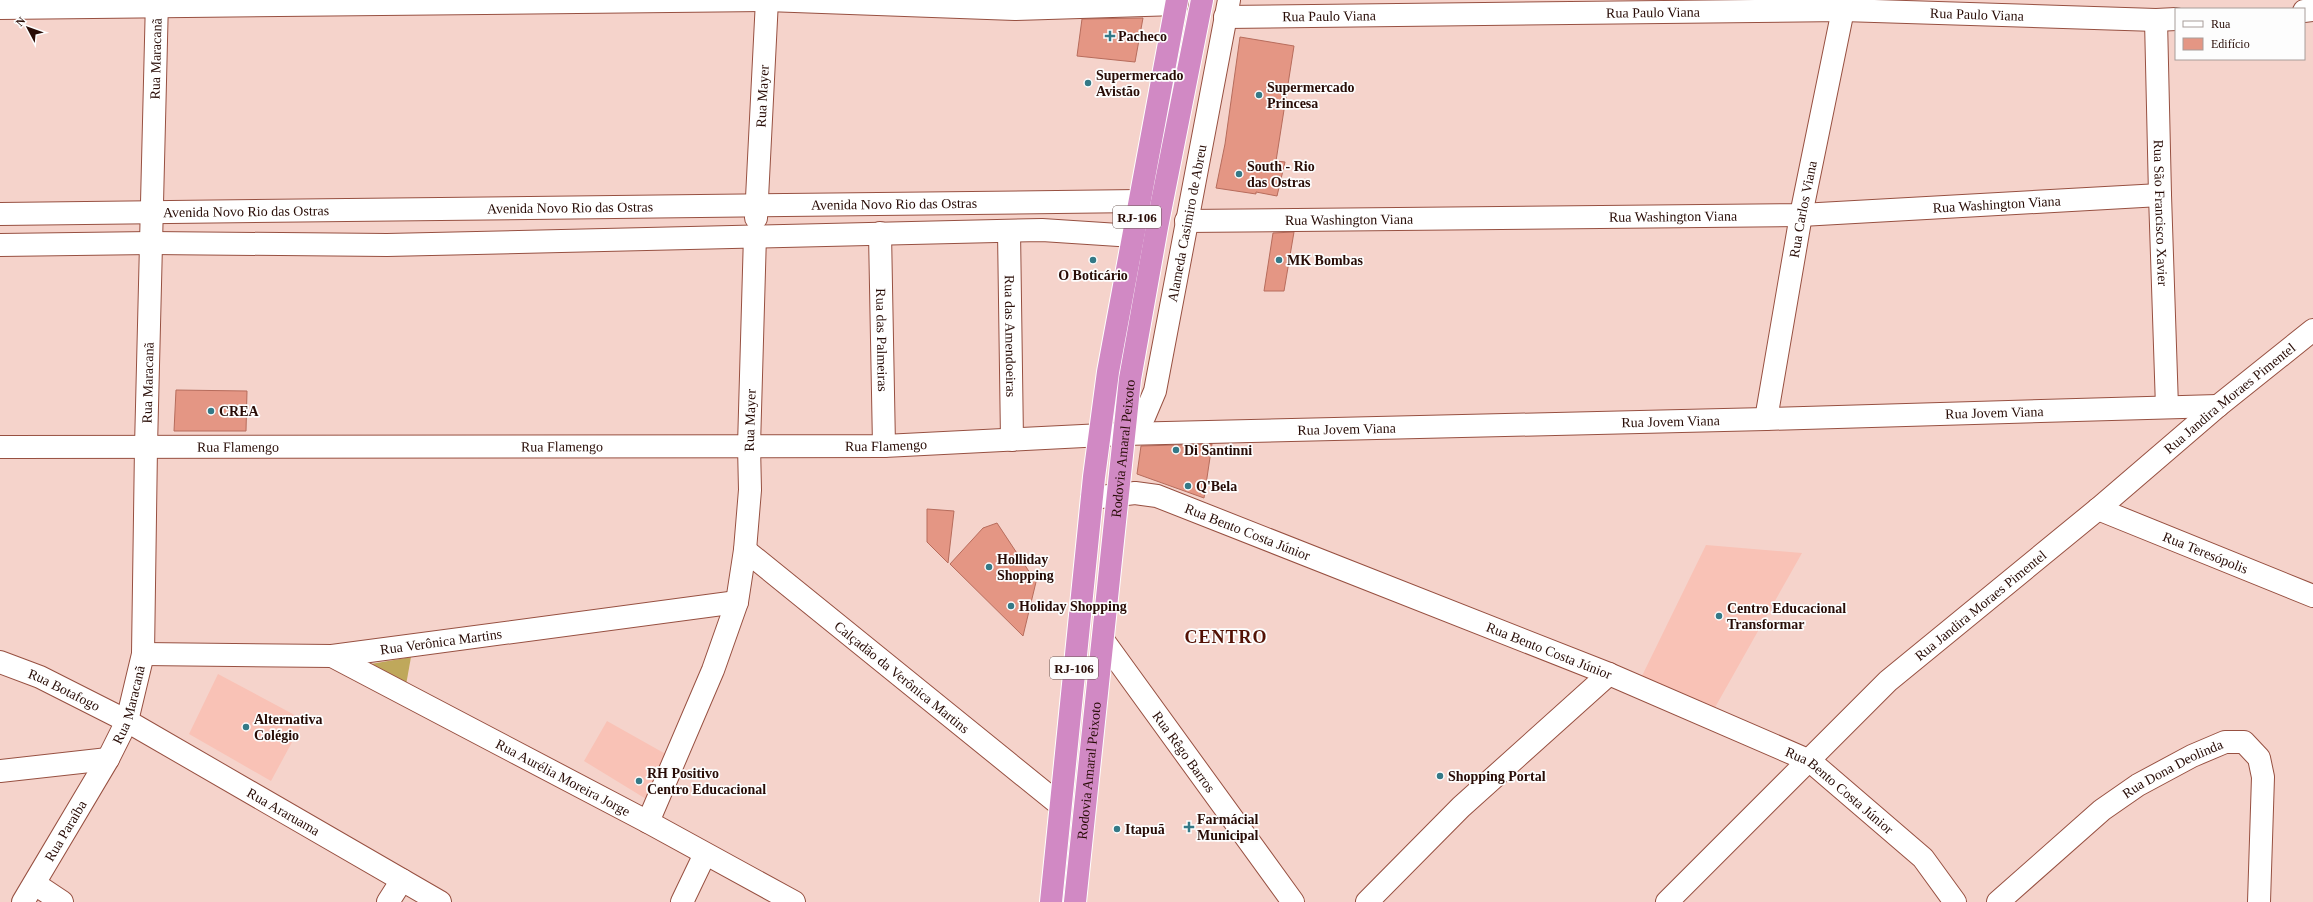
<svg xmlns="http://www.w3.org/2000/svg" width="2313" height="902" font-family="Georgia,serif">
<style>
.built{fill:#f9c2b6}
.green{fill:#bfa85b}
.building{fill:#e49684;stroke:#b76c5c}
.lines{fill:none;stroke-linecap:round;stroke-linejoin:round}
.street-casing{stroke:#975041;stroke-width:24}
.secondary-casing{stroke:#975041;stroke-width:24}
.highway-casing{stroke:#fff;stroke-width:24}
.street{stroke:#fff;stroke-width:22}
.secondary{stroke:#fff;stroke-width:22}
.highway{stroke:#d189c4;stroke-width:22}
.poi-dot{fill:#347987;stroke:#fdfdfd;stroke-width:1.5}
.labels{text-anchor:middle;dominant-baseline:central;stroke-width:3.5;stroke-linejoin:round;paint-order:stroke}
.shield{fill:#fdfdfd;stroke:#685450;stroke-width:1}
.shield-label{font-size:13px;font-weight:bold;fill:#280c06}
.street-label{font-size:14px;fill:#280c06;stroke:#fdfdfd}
.poi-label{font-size:14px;font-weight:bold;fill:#280c06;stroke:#fdfdfd;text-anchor:start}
.district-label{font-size:18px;font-weight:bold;letter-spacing:1px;fill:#531104;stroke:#fdfdfd}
</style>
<rect width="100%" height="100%" fill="#f5d3cb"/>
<path class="built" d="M1706,545L1802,553L1713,711L1640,680Z
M218,674L304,720L271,781L189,734Z
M607,721L671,757L651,802L584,761Z"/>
<path class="green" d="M411,657L406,685L371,664Z"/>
<path class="building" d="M1143,18L1135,62L1077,56L1082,19Z
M1240,37L1294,46L1276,161L1285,162L1277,196L1256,192V194L1216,188L1225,144Z
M1294,232L1284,291H1264L1273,233Z
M176,390L247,391L246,431H174Z
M1212,444L1204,498L1137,474L1141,446Z
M927,509L954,511L948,563L927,542Z
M997,523L1036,582L1023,636L950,564L983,528Z"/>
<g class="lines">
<defs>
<g id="street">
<path d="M0,8L767,0L1015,9L1177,4"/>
<path d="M2304,11L2313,10"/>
<path id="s1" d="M1225,17L1843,10L2156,20L2176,19"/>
<path id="s2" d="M2156,20L2160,195L2167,407"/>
<path id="s3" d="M1186,221L1801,215L2160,195"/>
<path id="s4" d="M1009,231L1012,440"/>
<path id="s5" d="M880,233L884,446"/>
<path id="s6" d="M1766,419L1801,215L1845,0"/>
<path id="s7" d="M0,447L884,446L1123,434L1766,419L2218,406"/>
<path id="s8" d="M1092,498L1135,493L1157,496L1609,674L1810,761L1923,858L1955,902"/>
<path id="s9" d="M2098,509L2313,596"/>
<path id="s10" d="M745,550L1060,805"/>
<path id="s11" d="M1103,640L1293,902"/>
<path id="s12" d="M143,654L332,656L737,602"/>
<path id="s13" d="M332,656L648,822L794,902"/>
<path id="s14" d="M0,662L40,677L127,721L440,902"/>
<path d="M0,771L108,759"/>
<path id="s15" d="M648,822L713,670L737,602L745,550L750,490L749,446L755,235"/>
<path d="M35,884L62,902"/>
<path id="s16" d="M23,902L108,759L127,721L143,654L146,447L157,0"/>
<path d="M388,902L402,880"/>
<path d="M682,902L705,854"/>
<path d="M1367,902L1461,807L1609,674"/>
<path id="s17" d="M1667,902L1888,681L2098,509L2218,406L2313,330"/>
<path id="s18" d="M1998,902L2102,810L2138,785L2192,756L2225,742H2244L2259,758L2263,777L2259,902"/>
</g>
<g id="secondary">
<path id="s19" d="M0,214L1139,201"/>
<path id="s20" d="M756,218L767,0"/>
<path d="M0,245L151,243L387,245L1042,230L1134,236"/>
<path id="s21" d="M1123,434L1144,417L1155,391L1229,0"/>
</g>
<g id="highway">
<path d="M1051,902L1094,477L1108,372L1177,0"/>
<path id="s22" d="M1075,902L1130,379L1157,227L1202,0"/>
</g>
</defs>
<use href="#street" class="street-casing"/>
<use href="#secondary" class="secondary-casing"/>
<use href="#highway" class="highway-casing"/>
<use href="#street" class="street"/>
<use href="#secondary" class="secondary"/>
<use href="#highway" class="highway"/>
</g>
<g class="poi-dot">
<path d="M1108 30h4v4h4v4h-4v4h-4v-4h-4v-4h4z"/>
<circle cx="1088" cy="83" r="4"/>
<circle cx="1259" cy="95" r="4"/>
<circle cx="1239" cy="174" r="4"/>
<circle cx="1093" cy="260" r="4"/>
<circle cx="1279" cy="260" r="4"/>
<circle cx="211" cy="411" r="4"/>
<circle cx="1176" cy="450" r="4"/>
<circle cx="1188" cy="486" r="4"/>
<circle cx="989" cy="567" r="4"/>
<circle cx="1011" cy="606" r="4"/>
<circle cx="1719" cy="616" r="4"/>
<circle cx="246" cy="727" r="4"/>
<circle cx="1440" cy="776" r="4"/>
<circle cx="639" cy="781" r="4"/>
<path d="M1187 821h4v4h4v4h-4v4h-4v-4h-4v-4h4z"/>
<circle cx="1117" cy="829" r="4"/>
</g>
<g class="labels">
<g class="shield">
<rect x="1113" y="206" width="48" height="22" rx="3"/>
<rect x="1050" y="657" width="48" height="22" rx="3"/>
</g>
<g class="shield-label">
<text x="1137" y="217">RJ-106</text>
<text x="1074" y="668">RJ-106</text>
</g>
<g class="street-label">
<text stroke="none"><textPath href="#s1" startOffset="428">Rua Paulo Viana</textPath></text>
<text stroke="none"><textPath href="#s1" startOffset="752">Rua Paulo Viana</textPath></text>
<text stroke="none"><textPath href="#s1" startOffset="104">Rua Paulo Viana</textPath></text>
<text stroke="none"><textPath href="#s16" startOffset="873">Rua Maracanã</textPath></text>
<text stroke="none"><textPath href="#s20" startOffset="122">Rua Mayer</textPath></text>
<text stroke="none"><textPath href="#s19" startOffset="894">Avenida Novo Rio das Ostras</textPath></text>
<text stroke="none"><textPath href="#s3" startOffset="811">Rua Washington Viana</textPath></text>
<text stroke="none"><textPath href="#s19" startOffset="570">Avenida Novo Rio das Ostras</textPath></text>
<text stroke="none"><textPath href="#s6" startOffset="213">Rua Carlos Viana</textPath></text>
<text stroke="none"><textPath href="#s19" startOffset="246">Avenida Novo Rio das Ostras</textPath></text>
<text stroke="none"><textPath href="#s2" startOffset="193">Rua São Francisco Xavier</textPath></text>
<text stroke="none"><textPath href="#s3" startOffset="487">Rua Washington Viana</textPath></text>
<text stroke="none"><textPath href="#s3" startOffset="163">Rua Washington Viana</textPath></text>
<text stroke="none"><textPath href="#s21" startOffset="226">Alameda Casimiro de Abreu</textPath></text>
<text stroke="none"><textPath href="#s4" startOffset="105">Rua das Amendoeiras</textPath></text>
<text stroke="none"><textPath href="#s5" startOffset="107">Rua das Palmeiras</textPath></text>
<text stroke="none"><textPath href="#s16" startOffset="549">Rua Maracanã</textPath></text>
<text stroke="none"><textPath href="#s17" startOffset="756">Rua Jandira Moraes Pimentel</textPath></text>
<text stroke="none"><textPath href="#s7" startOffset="1995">Rua Jovem Viana</textPath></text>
<text stroke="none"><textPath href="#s15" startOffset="420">Rua Mayer</textPath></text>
<text stroke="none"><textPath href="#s7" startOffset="1671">Rua Jovem Viana</textPath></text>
<text stroke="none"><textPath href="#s7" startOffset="1347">Rua Jovem Viana</textPath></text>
<text stroke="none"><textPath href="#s7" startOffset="886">Rua Flamengo</textPath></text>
<text stroke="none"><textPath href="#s7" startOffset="562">Rua Flamengo</textPath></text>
<text stroke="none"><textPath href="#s7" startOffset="238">Rua Flamengo</textPath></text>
<text stroke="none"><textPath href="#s22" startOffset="456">Rodovia Amaral Peixoto</textPath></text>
<text stroke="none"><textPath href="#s8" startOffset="163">Rua Bento Costa Júnior</textPath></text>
<text stroke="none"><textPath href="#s9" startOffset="116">Rua Teresópolis</textPath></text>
<text stroke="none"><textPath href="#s17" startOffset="432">Rua Jandira Moraes Pimentel</textPath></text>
<text stroke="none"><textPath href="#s12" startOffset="299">Rua Verônica Martins</textPath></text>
<text stroke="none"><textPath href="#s8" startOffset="487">Rua Bento Costa Júnior</textPath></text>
<text stroke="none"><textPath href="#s10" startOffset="202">Calçadão da Verônica Martins</textPath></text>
<text stroke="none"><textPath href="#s14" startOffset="70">Rua Botafogo</textPath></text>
<text stroke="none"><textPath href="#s16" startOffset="225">Rua Maracanã</textPath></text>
<text stroke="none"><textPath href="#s11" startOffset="138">Rua Rêgo Barros</textPath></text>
<text stroke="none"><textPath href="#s22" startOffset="132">Rodovia Amaral Peixoto</textPath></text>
<text stroke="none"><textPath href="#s18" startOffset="221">Rua Dona Deolinda</textPath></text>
<text stroke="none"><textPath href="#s13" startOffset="261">Rua Aurélia Moreira Jorge</textPath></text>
<text stroke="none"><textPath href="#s8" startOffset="811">Rua Bento Costa Júnior</textPath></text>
<text stroke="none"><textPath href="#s14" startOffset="321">Rua Araruama</textPath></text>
<text stroke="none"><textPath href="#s16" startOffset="83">Rua Paraíba</textPath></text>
</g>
<g class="poi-label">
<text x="1118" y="36">Pacheco</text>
<text x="1096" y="75">Supermercado<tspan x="1096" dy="16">Avistão</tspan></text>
<text x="1267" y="87">Supermercado<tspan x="1267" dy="16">Princesa</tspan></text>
<text x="1247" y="166">South - Rio<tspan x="1247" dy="16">das Ostras</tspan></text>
<text x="1287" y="260">MK Bombas</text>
<text x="1093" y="275" text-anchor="middle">O Boticário</text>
<text x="219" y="411">CREA</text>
<text x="1184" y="450">Di Santinni</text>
<text x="1196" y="486">Q'Bela</text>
<text x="997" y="559">Holliday<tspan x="997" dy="16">Shopping</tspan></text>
<text x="1019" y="606">Holiday Shopping</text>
<text x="1727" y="608">Centro Educacional<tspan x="1727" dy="16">Transformar</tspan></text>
<text x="254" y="719">Alternativa<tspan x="254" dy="16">Colégio</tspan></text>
<text x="647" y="773">RH Positivo<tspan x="647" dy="16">Centro Educacional</tspan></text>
<text x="1448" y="776">Shopping Portal</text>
<text x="1197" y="819">Farmácial<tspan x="1197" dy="16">Municipal</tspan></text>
<text x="1125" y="829">Itapuã</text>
</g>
<g class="district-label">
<text x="1226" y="637">CENTRO</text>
</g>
</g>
<rect x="2175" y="8" width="130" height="52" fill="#fdfdfd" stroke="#a89d9a"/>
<rect x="2183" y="21" width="20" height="6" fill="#ffffff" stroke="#a89d9a"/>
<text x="2211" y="28" font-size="12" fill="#280c06">Rua</text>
<rect x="2183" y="38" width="20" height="12" fill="#e49684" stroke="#a89d9a"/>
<text x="2211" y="48" font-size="12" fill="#280c06">Edifício</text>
<g transform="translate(28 28) rotate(311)" stroke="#fdfdfd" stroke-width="3" paint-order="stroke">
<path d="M0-3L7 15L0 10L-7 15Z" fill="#280c06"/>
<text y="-6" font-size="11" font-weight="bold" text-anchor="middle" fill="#280c06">N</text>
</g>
</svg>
